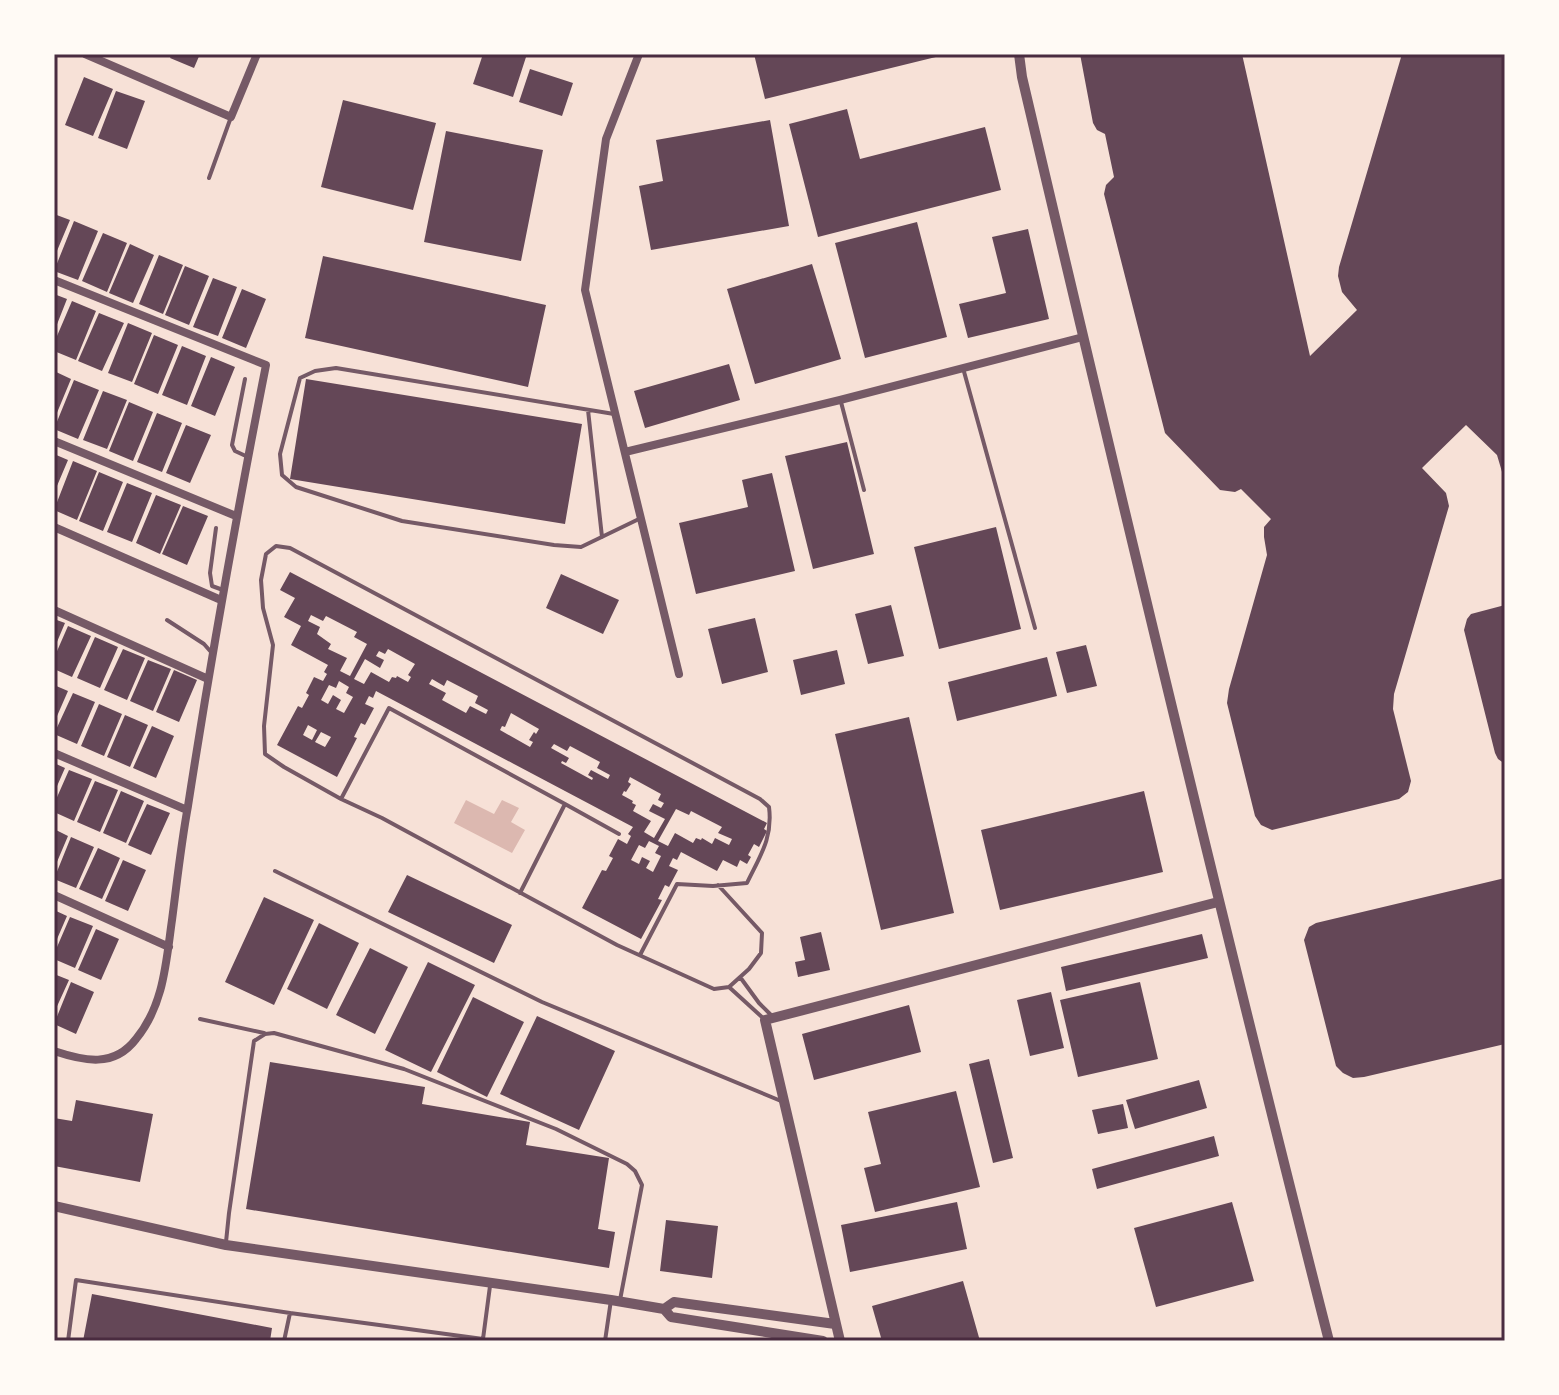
<svg xmlns="http://www.w3.org/2000/svg" width="1559" height="1395" font-family="'Exo 2',sans-serif">
<style>
.water{fill:#dcb8b0}
.building{fill:#644757;fill-rule:evenodd}
.lines{fill:none;stroke-linecap:round;stroke-linejoin:round}
.service{stroke:#755966;stroke-width:4}
.minor{stroke:#755966;stroke-width:8}
.tertiary{stroke:#755966;stroke-width:10}
.neatline{fill:none;stroke:#4a2c40;stroke-width:3}
</style>
<rect width="100%" height="100%" fill="#f7e1d7"/>
<path class="water" d="M466,800L494,814L502,800L519,808L511,822L525,830L512,853L454,823Z"/>
<path class="building" d="M172,54H200L194,68L170,58Z
M483,54H527L513,97L473,84Z
M754,54H944V55L765,99Z
M1080,54H1242L1310,356L1357,310L1342,292L1338,276L1339,267L1402,54H1505V482L1497,455L1466,425L1422,468L1446,493L1449,506L1394,694L1393,709L1411,781L1408,792L1399,799L1272,830L1261,825L1255,816L1227,703L1229,689L1267,555L1264,537V527L1271,519L1241,489L1235,492L1220,490L1165,433L1104,194L1106,185L1114,177L1105,134L1097,130L1093,123Z
M530,69L573,83L562,116L519,102Z
M84,77L113,89L93,136L65,125Z
M116,91L145,101L127,149L98,138Z
M343,100L436,123L413,210L321,187Z
M847,109L860,159L985,127L1001,190L818,237L789,124Z
M770,120L789,226L651,250L639,186L663,181L656,140Z
M446,131L543,150L521,261L424,242Z
M54,214L70,220L54,258Z
M74,221L98,231L78,280L54,271Z
M917,222L947,337L865,358L835,243Z
M1028,229L1049,319L968,338L959,304L1006,293L992,237Z
M103,233L127,243L107,292L82,281Z
M130,244L154,255L133,303L109,293Z
M159,255L183,265L163,314L139,304Z
M323,256L546,305L528,387L305,338Z
M812,264L841,359L755,384L727,289Z
M185,266L209,276L189,325L165,315Z
M213,278L237,287L218,336L193,327Z
M242,289L266,299L246,348L222,338Z
M54,294L67,299L54,332Z
M72,301L96,311L76,360L54,351V343Z
M99,313L124,323L102,371L78,361Z
M128,323L152,333L132,382L108,373Z
M154,335L178,345L158,394L134,384Z
M182,346L206,356L187,405L162,395Z
M211,357L235,367L215,416L191,406Z
M729,364L740,400L645,428L634,391Z
M54,371L71,379L54,420Z
M306,379L582,424L565,524L290,479Z
M74,380L99,390L78,439L54,429Z
M103,391L127,400L107,449L83,440Z
M129,402L153,412L133,461L109,451Z
M157,413L182,423L162,472L137,462Z
M186,425L211,435L190,483L166,473Z
M847,442L874,554L813,569L785,456Z
M54,454L68,460L54,493Z
M73,461L97,471L77,520L54,510Z
M99,472L123,482L103,531L79,521Z
M772,473L795,571L696,594L679,523L748,507L742,480Z
M127,483L152,493L132,542L107,532Z
M156,495L181,505L160,554L136,543Z
M183,506L208,516L187,565L162,554Z
M996,527L1021,629L939,649L914,547Z
M290,572L767,823L764,829L767,831L759,847L754,844L748,855L751,857L747,864L740,860L737,867L723,860L717,871L681,852L677,860L673,858L669,866L678,870L669,887L665,885L658,899L662,900L641,939L582,908L602,870L606,871L613,858L609,856L618,839L627,844L631,836L628,834L633,827L376,691L373,698L369,696L365,704L374,708L365,725L361,723L354,737L357,738L337,777L277,745L298,706L302,708L309,695L306,693L314,677L323,681L327,674L324,672L328,665L291,645L301,626L284,617L295,598L280,590ZM311,615L323,621L326,616L357,632L354,637L367,644L350,676L340,671L347,658L328,649L331,644L317,634L320,627L308,621ZM388,649L415,664L408,675L411,677L408,682L397,676L396,678L392,677L389,682L371,672L364,684L354,679L365,659L380,668L384,660L376,656L379,651L385,654ZM432,679L444,686L447,680L478,696L475,703L488,710L486,714L470,706L466,713L442,700L446,693L429,684ZM339,681L349,687L346,693L353,697L344,713L336,709L341,700L333,695L328,704L321,700L329,685L336,688ZM511,713L539,729L536,734L534,732L529,740L533,742L530,747L500,730L502,726L505,727ZM308,725L317,730L312,740L303,735ZM321,732L331,737L325,747L315,742ZM554,744L567,751L570,746L600,762L597,768L610,775L608,779L591,770L588,775L593,778L592,780L561,763L562,761L566,763L569,758L551,748ZM630,777L661,794L658,800L664,803L661,808L653,804L649,811L665,819L654,838L644,832L651,821L633,811L636,805L632,803L633,801L622,795L624,791L626,792L631,784L628,782ZM676,809L689,815L691,811L722,827L718,833L732,839L729,845L715,838L712,844L702,838L701,840L696,838L693,843L675,833L668,846L658,841ZM649,841L659,846L655,853L661,856L653,872L646,868L650,861L642,857L639,864L631,860L639,845L645,848Z
M561,574L619,600L603,634L546,608Z
M891,605L904,656L868,664L855,614Z
M1505,605V764L1498,759L1495,753L1464,630L1467,619L1471,614Z
M755,618L768,672L722,684L708,629Z
M54,619L65,623L54,649Z
M68,626L91,636L72,677L54,669V658Z
M95,637L118,647L100,688L77,678Z
M1086,645L1097,686L1067,693L1056,652Z
M123,649L145,658L127,700L104,690Z
M837,650L845,684L801,695L793,660Z
M1047,657L1057,696L957,721L948,682Z
M148,660L171,669L153,711L130,701Z
M174,670L197,680L179,722L156,712Z
M54,685L68,691L54,723Z
M73,693L95,702L77,744L54,734Z
M99,704L122,714L104,756L81,746Z
M125,715L148,725L130,767L107,757Z
M909,717L954,913L881,930L835,734Z
M152,726L174,736L156,778L133,768Z
M54,763L65,768L54,793Z
M69,770L92,779L74,821L54,812V804Z
M95,781L118,790L100,832L77,822Z
M121,791L144,801L126,843L103,833Z
M1144,791L1163,872L1000,910L981,830Z
M147,804L170,813L151,855L128,845Z
M54,829L68,836L54,869Z
M71,837L94,847L76,888L54,879Z
M98,848L120,858L102,899L79,889Z
M123,860L146,870L128,911L105,901Z
M407,875L512,925L494,963L388,912Z
M1505,878V1044L1364,1077L1353,1078L1343,1073L1336,1066L1304,940L1309,927L1316,923Z
M264,897L314,920L274,1005L225,982Z
M54,910L67,916L54,946Z
M70,917L93,926L75,968L54,959V954Z
M319,923L359,943L327,1009L287,989Z
M96,929L119,939L101,980L78,970Z
M821,932L830,970L798,977L795,962L805,960L800,937Z
M1202,934L1208,958L1066,991L1061,967Z
M370,948L408,967L375,1034L336,1015Z
M428,962L475,985L431,1072L385,1050Z
M54,974L69,980L54,1013Z
M71,982L94,992L76,1034L54,1024Z
M1140,982L1158,1059L1078,1077L1060,1000Z
M1051,992L1064,1048L1030,1056L1017,1000Z
M473,997L524,1022L487,1097L437,1072Z
M909,1005L921,1052L814,1080L802,1034Z
M537,1016L615,1051L579,1130L500,1094Z
M989,1059L1013,1158L993,1163L969,1064Z
M270,1062L425,1087L422,1104L530,1122L526,1145L609,1158L598,1229L615,1232L609,1268L246,1209Z
M1199,1080L1207,1108L1135,1129L1126,1100Z
M956,1091L980,1187L875,1212L864,1168L881,1164L868,1112Z
M76,1100L153,1114L140,1182L54,1166V1118L72,1121Z
M1123,1104L1128,1128L1098,1134L1092,1110Z
M1214,1136L1219,1156L1097,1189L1092,1169Z
M957,1202L967,1249L850,1272L841,1225Z
M1232,1202L1254,1281L1156,1307L1134,1228Z
M666,1220L718,1226L712,1278L660,1271Z
M963,1281L980,1341H882L872,1306Z
M92,1294L272,1328L270,1341H83Z"/>
<g class="lines">
<path class="service" d="M209,178L231,117
M963,368L1035,628
M245,379L232,445L235,451L248,457
M841,402L864,490
M588,410L602,537
M614,414L336,368L315,371L300,378L280,454L282,475L296,487L402,521L554,545L581,547L641,518
M216,528L210,573L212,586L223,590
M167,620L204,644L211,652
M341,799L389,708L565,804L520,893
M565,804L619,834
M275,871L542,1002L781,1101
M640,955L677,884L713,886L747,883C760,856 773,838 769,807L760,799L290,548L276,546L266,554L261,580L263,608L273,645L264,726L265,754L284,767L341,799L382,818L617,945L714,989L729,987L749,969L761,953L762,933L718,885
M740,977L759,1003L771,1015
M729,987L763,1018
M200,1019L264,1033
M226,1242L229,1213L254,1041L265,1034L274,1033L404,1069L556,1129L627,1164L635,1171L642,1185L620,1300
M483,1339L490,1286
M68,1341L76,1280L290,1313L498,1341
M284,1341L290,1313
M605,1341L611,1300"/>
<path class="minor" d="M85,54L231,117L257,54
M639,54L606,139L585,290L679,674
M54,280L266,365C237,512 211,658 188,806C181,844 177,882 172,920C166,962 164,1005 136,1039C114,1068 84,1061 54,1051
M54,441L236,516
M625,452L840,400L1083,337
M54,527L221,600
M54,610L208,679
M54,753L187,810
M54,895L169,947"/>
<path class="tertiary" d="M1019,54L1022,77C1121,499 1222,921 1329,1341
M54,1206L226,1245L611,1300L664,1309L671,1317L823,1341
M664,1309L674,1302L835,1324
M840,1341L765,1020L1218,902"/>
</g>
<rect width="1559" height="1395" fill="none" stroke="#fffaf5" stroke-width="112"/>
<rect x="56" y="56" width="1447" height="1283" class="neatline"/>
</svg>
